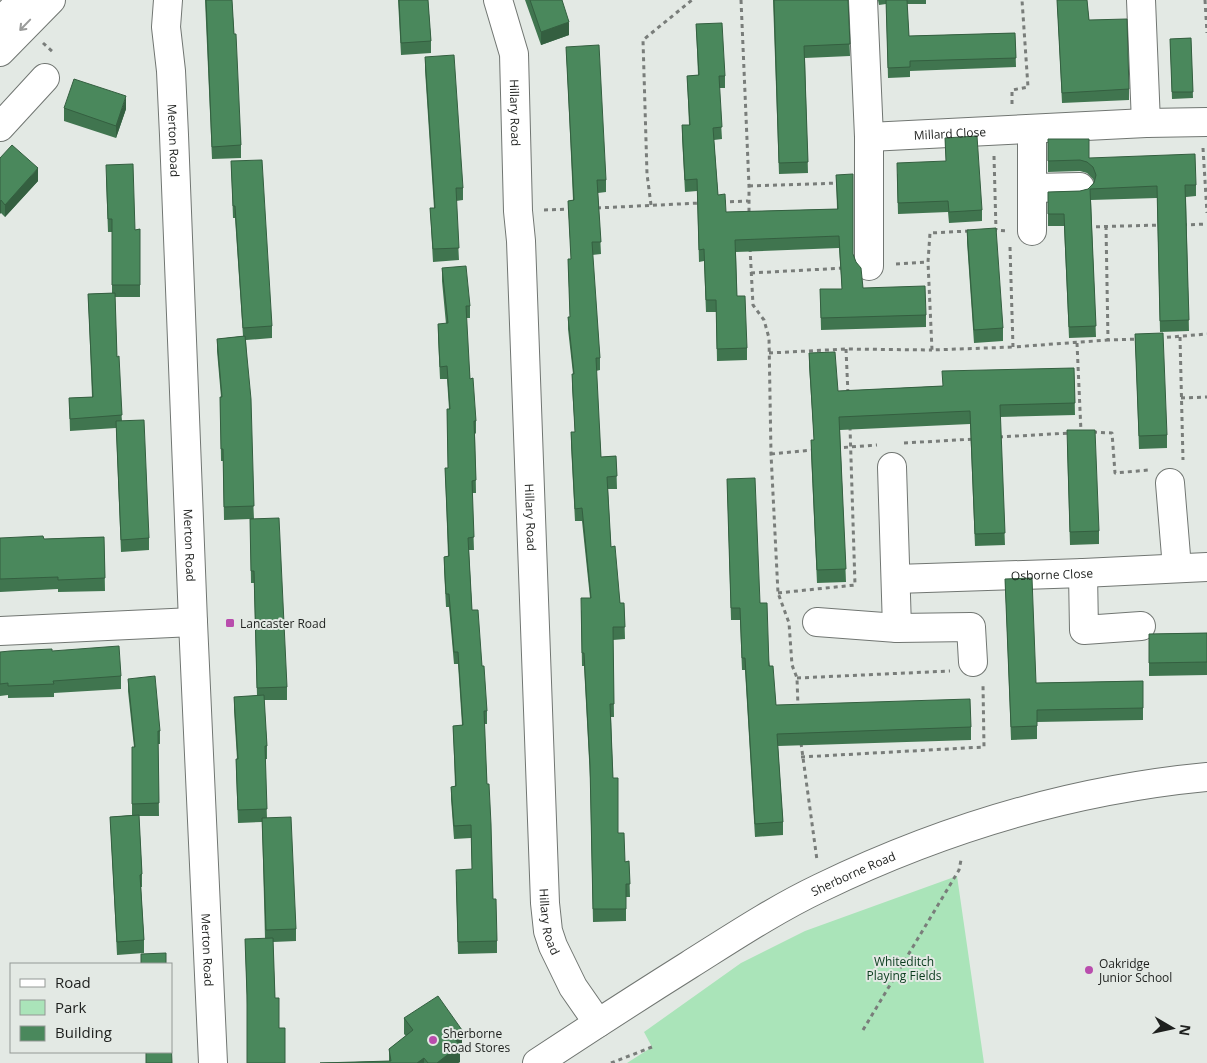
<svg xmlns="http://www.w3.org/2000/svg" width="1207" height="1063" font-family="'Open Sans',sans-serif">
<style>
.green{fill:#aae4b9}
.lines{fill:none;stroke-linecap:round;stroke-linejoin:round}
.minor-casing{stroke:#717672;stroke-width:30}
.path{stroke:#797d7a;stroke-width:3;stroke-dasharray:4 4;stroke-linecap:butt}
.minor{stroke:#fff;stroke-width:28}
.wall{fill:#40754f}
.shaded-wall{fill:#345f40}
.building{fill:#4a885c;stroke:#345f40}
.oneway{stroke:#9a9b9a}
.poi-dot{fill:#b94dad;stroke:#e3e9e4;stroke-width:2}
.labels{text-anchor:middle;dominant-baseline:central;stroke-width:4;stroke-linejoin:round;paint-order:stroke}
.street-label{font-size:12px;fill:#1e201e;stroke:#e3e9e4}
.poi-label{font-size:12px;fill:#1e201e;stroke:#e3e9e4;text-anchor:start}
.park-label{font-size:12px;fill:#0b3c1e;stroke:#e3e9e4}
</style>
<rect width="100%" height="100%" fill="#e3e9e4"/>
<path class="green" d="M957,876L984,1063H627L652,1047L644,1032L741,963L805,931Z"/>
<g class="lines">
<defs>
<g id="minor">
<path id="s1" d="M168,0L166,27L171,71L174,135L193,622L213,1063"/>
<path id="s2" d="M498,0L514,54L518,211L521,241L545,903L548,931L553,946L573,987L598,1023"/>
<path d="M863,0L869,137V266"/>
<path d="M1141,0L1146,123"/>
<path d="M0,22L22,0"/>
<path d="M0,52L51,0"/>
<path d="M0,127L45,78"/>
<path id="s3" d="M869,137L1146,123L1207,122"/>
<path d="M1032,188L1080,187"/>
<path d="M1032,231V129"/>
<path d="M892,467L897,628"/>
<path d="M1170,483L1177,568"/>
<path d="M1083,573L1084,630L1141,626"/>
<path id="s4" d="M896,579L1083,573L1207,567"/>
<path d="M817,622L897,628L971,627L973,662"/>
<path d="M0,631L193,622"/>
<path id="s5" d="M537,1063C587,1030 638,997 689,965C732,938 774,910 820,888C944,828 1070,790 1207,777"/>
</g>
</defs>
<use href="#minor" class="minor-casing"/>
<path class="path" d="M741,0L749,186V214
M1205,0L1207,33
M43,43L53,52
M1012,104V90L1028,87L1022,0
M1203,148L1207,213
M994,156L996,230
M749,186L840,183
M722,202L748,201
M651,205L647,174L643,40L692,0
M597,208L700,203
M544,210L570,209
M1183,225L1207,224
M1106,226L1108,340L1138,339
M1088,227L1161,225
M993,230L1007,231
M969,231L930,233L928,262L932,350L1013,347
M1010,247L1013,347L1108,340
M750,248L753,305L764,320L769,338L771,454L778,593L789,623L792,665L797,678L798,707
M896,264L928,262
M751,273L845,268
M1180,337L1183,460
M1159,338L1207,334
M1077,343L1081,432
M846,349L848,394
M769,353L846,349L932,350
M1181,398L1207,397
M1093,432L1112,433L1115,473L1149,470
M999,437L1070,433
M904,443L975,439
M836,448L877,445
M771,454L813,450
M778,593L855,585L850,427
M797,678L950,671
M801,743L817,860
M801,757L984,747L983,685
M863,1030L959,870L961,860
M611,1063L652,1047"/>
<use href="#minor" class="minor"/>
</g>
<path class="wall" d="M205,0H232L241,145V158L212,159Z
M398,0H428L431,41V53L401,55Z
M525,0H562L569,35L541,45Z
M773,0H848L850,56L805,58L808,173L779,174Z
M878,0H926V4H907L909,36L1015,33L1016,67L910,71V77L888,78L886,4L879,5Z
M1057,0H1087L1089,20L1129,89V100L1062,103Z
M696,24L725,76V88H719L722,139L714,140L718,195L726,212L837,209L836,175L853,254L863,288L926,315V327L821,330L820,289H842L839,248L736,252L737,296L747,348V360L717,361L716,312H706L704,261L699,262L697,191L685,192L682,137V125H689L687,76L698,75Z
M1191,38L1193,98L1172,99L1170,39Z
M566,47L606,180V192L598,193L601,254L592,255L600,358V370L596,371L601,457L616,456L617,489H608L611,547L620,603H624L625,639L613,640L614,717H611L613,778L618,833L625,862L629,861L630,897H626V921L593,922L590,778L584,666H582L581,611L590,598L582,521H575L571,445V432H575L572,387V374H573L568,329V317H570L568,259H571L568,201L573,200Z
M425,57L463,188V200L456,201L459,260L433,262L430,208H434L425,70Z
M64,108L126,109L116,138L64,121Z
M945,138L982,210V221L949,223L948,212L898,214L897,174L946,161Z
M1048,139L1089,158L1196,185V196L1186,197L1189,331L1160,332L1157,198L1091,200L1096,337L1069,338L1064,226H1048V192L1080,191L1088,189L1094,182L1093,179L1087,173L1080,171L1048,172Z
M0,158L38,181L5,217L1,213Z
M231,161L272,326V338L246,340L254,519L287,687V700H264L267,746V759H265L267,818L296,929V941L273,942L275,998L279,1028L285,1063L247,1005L245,939H265L262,822L238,823L236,771V759H237L234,710V697L257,696L254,583H251L250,519L224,520L223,461H221L220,397H221L217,351V339L243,336L235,218H233Z
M106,177L135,230L140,229V297H115L117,357L122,421L149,538V550L121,552L116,428L70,431L69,398L92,397L88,294L112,293V232H108Z
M967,230L1003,328V341L974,343L967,242Z
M442,268L470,306V318H466L470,379L476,421V433L475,434L476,493H472L474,550H469L472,610L482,666L487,711V724H484L493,899L497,941V953L458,954L456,882L472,869L471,838L454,839L451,799V787L455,786L453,726L462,725L458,664H454L449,607H446L444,569V557L448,556L445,468H448L447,409H449L447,379H440L438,337V324H446L442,281Z
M1135,334L1167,435V448L1139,449Z
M809,353L838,391L942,386L1074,368L1075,415L1000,417L1005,545L975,546L970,424L840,430L846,582L817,583L811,453V440H814L809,366Z
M1067,443L1099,531V544L1070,545Z
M727,479L760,603L776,705L971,727V740L778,746L783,822V835L755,837L745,670H742L740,620H731Z
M104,537L105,591L58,592V589L0,592V538L44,539Z
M1005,579L1036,683L1143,681V720L1037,722V739L1011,740Z
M1207,633V675L1149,676V634Z
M52,651L121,676V689L54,693V697L8,698V695L0,696V652Z
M128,679L160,731V744H158L159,816H139L142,874V887H141L144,940V953L117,955L110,817L132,815V747H134L128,691Z
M404,1018L462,1046L460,1047V1062L458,1063H320L389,1061V1049L406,1036L404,1034Z"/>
<path class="shaded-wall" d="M569,22V35L541,45V32Z
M126,96V109L116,138V126Z
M38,168V181L5,217V205Z
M1,200V213L0,214V201Z
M462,1030V1046L460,1047V1062L458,1063H437L453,1037Z
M424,1058V1063H417Z"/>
<path class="building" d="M206,0H232L234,34H236L241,145L212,147Z
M399,0H428L431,41L401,43Z
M530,0H562L569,22L541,32Z
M774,0H848L850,44L804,46L808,162L779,163Z
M886,0H907L909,36L1015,33L1016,58L910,61V67L888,68Z
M1057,0H1087L1089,20L1127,19L1129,89L1062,93Z
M722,23L725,76H719L722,127L713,128L718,195L725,194L726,212L838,209L836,175L853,174V254L856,262L861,268L863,288L925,286L926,315L821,318L820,289H842L839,236L735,240L737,296H745L747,348L717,349L716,300H706L704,249L699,250L697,179L685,180L682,125H690L687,76L699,75L696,24Z
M1191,38L1193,92H1172L1170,39Z
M599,45L606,180H597L601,242H592L600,358H596L601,457L616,456L617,476L607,477L611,547L615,546L620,603H624L625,627H613L614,704H610L613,778H618V833H624L625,862L629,861L630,884H626V909H593L590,765L584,653H582L581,598H591L582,508L575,509L571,432H575L572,374H574L568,317H570L568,259H571L568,201L574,200L566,47Z
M454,55L463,188H456L459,248L433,249L430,208H435L425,57Z
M74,79L126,96L116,126L64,108Z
M977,136L982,210L949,212L948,201L898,203L897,163L946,161L945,138Z
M1048,139H1089V158L1195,154L1196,185H1185L1189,320L1160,321L1157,186L1090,189L1096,326L1069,327L1064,214H1048V192L1080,191L1088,189L1094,183L1096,175L1093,167L1087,162L1080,160L1048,161Z
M12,145L38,168L5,205L1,200L0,201V158Z
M262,160L272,326L243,328L235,206H233L231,161Z
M133,164L135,230L140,229V285H112V219H108L106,165Z
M996,228L1003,328L974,330L967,230Z
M466,266L470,306H466L470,379L473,378L476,421H474L476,480L472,481L474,537L468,538L472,610H478L482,666H484L487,711H484L487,784H489L491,824L493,899H496L497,941L458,942L456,870L472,869L471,825L454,826L451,787L456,786L453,726L463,725L458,652H454L449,594H446L444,557L449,556L445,468H448L447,409H450L447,366L440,367L438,324L448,323L442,268Z
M115,293L117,357L119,356L122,415L70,419L69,398L93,397L88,294Z
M1163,333L1167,435L1139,436L1135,334Z
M245,336L251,399L254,506L224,507L223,449H221L220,397H222L217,339Z
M835,352L838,391L943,386L942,371L1074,368L1075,403L1000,405L1005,533L975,534L970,411L839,417L846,569L817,570L811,440H814L809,353Z
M144,420L149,538L121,540L116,421Z
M1067,430H1095L1099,531L1070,532Z
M755,478L760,603H767L769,666H773L776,705L970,699L971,727L777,734L783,822L755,824L745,658H742L740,608H731L727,479Z
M279,518L287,687L257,688L254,571H251L250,519Z
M43,536L44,539L104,537L105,578L58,580V577L0,579V538Z
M1032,578L1036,683L1143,681V708L1037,710V726L1011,727L1005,579Z
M1207,633V662L1149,663V634Z
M119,646L121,676L53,681L54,684L8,686V683L0,684V652L10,651L52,649V651Z
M155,676L160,731H158L159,803L132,804V747H135L128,679Z
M264,695L267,746H265L267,809L238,810L236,759H238L234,697Z
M139,815L142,874L140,875L144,940L117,942L110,817Z
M291,817L296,929L266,930L262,818Z
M273,938L275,998H279V1028H285V1063H247V995L245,939Z
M166,953V964H141V954Z
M438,996L462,1030L453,1037L460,1045L437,1063H428L424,1058L417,1063H320L391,1061L389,1049L413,1030L404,1018Z
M171,1036L172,1063H146V1052H171Z"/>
<defs><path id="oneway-shaft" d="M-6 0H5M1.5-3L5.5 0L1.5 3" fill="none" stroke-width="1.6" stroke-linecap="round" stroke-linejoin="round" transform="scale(1.25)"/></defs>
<use class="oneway" href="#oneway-shaft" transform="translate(25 25) rotate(134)"/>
<g class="poi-dot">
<rect x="225" y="618" width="10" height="10" rx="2.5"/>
<circle cx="1089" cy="970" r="5"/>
<circle cx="433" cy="1040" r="5"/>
</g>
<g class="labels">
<g class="street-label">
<text stroke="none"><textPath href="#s2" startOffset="115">Hillary Road</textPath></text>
<text stroke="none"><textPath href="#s3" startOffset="81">Millard Close</textPath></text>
<text stroke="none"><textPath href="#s1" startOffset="141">Merton Road</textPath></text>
<text stroke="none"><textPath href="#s2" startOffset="520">Hillary Road</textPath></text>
<text stroke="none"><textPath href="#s1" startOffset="546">Merton Road</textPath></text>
<text stroke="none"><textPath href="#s4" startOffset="156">Osborne Close</textPath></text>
<text stroke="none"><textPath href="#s5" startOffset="369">Sherborne Road</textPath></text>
<text stroke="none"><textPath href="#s2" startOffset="925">Hillary Road</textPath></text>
<text stroke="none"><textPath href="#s1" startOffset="951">Merton Road</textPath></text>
</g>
<g class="poi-label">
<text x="240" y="623">Lancaster Road</text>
<text x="1099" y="963">Oakridge<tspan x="1099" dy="14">Junior School</tspan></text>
<text x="443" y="1033">Sherborne<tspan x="443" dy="14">Road Stores</tspan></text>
</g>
<g class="park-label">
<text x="904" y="961">Whiteditch<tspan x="904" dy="14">Playing Fields</tspan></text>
</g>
</g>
<rect x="10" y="963" width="162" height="90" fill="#e3e9e4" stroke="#949995"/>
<rect x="20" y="979" width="25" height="8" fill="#ffffff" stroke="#949995"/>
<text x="55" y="988" font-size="15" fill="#1e201e">Road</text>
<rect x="20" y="1000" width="25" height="15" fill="#aae4b9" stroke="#949995"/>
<text x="55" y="1013" font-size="15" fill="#1e201e">Park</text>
<rect x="20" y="1026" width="25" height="15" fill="#4a885c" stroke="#949995"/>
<text x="55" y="1038" font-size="15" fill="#1e201e">Building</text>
<g transform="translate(1172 1028) rotate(99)" stroke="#e3e9e4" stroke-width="4" paint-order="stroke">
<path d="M0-4L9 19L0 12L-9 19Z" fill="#1e201e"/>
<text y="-8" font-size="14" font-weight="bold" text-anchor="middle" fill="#1e201e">N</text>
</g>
</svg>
